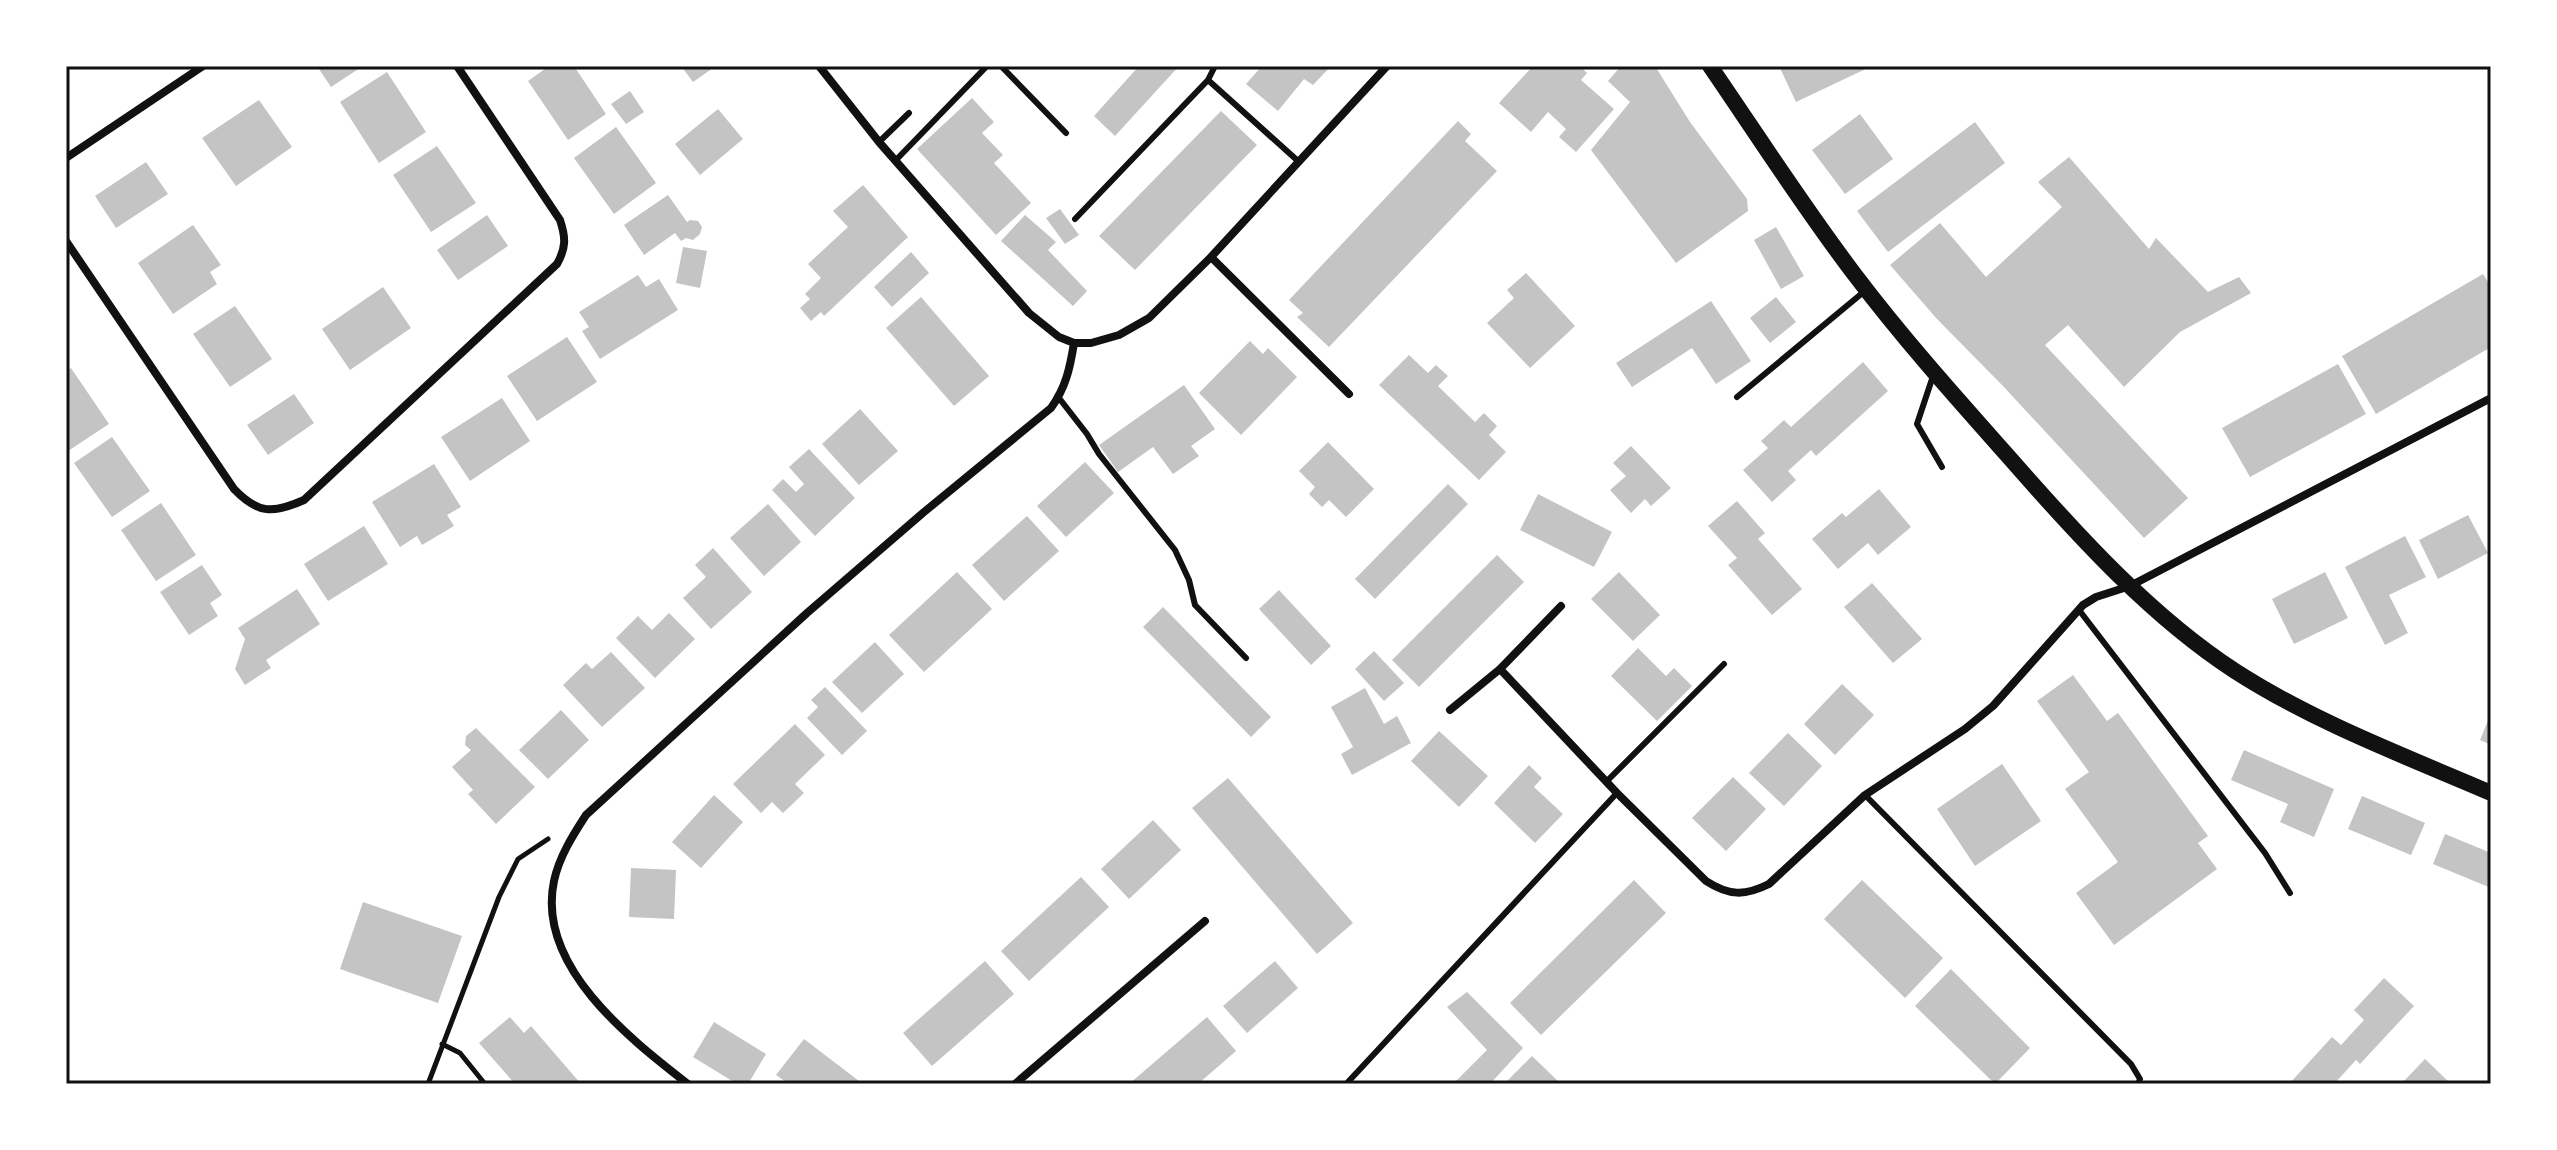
<svg xmlns="http://www.w3.org/2000/svg" width="2557" height="1150" font-family="'DejaVu Sans',sans-serif">
<style>
.building{fill:#c4c4c4}
.lines{fill:none;stroke-linecap:round;stroke-linejoin:round}
.path{stroke:#111;stroke-width:5}
.service{stroke:#111;stroke-width:6}
.minor{stroke:#111;stroke-width:8}
.secondary{stroke:#111;stroke-width:16}
.neatline{fill:none;stroke:#111;stroke-width:3}
</style>
<rect width="100%" height="100%" fill="#fff"/>
<path class="building" d="M317,66H363L331,87Z
M549,66H574L606,114L568,140L528,81Z
M681,66H716L693,82Z
M1139,66H1179L1115,136L1094,116Z
M1262,66H1331L1313,85L1304,79L1278,111L1246,84Z
M1533,66H1580L1587,73L1581,80L1614,109L1576,152L1559,137L1566,129L1548,112L1531,132L1499,103Z
M1621,66H1655L1690,122L1747,199L1748,211L1676,263L1591,150L1630,102L1608,81Z
M1779,66H1872L1796,102Z
M387,72L426,132L379,163L340,102Z
M630,91L644,112L626,124L611,104Z
M972,98L994,122L982,133L1003,155L994,163L1031,203L996,235L917,149Z
M259,100L292,147L236,186L202,138Z
M718,109L743,139L700,175L675,144Z
M1221,111L1257,145L1135,270L1099,236Z
M1860,114L1893,159L1845,194L1812,150Z
M1458,121L1471,134L1465,141L1497,171L1329,347L1297,317L1303,313L1289,300Z
M1975,122L2005,163L1888,252L1857,211Z
M616,127L656,183L614,214L574,158Z
M437,146L476,203L431,232L393,175Z
M2069,157L2149,249L2156,238L2208,292L2239,277L2251,293L2180,332L2124,387L2068,325L2045,345L2188,498L2144,538L2002,385L1937,319L1890,265L1940,223L1986,277L2062,207L2038,182Z
M146,162L168,194L116,228L95,196Z
M863,185L908,237L824,316L821,312L811,321L800,308L810,299L805,294L821,278L808,264L848,227L833,211Z
M668,195L687,222L690,220L698,221L702,227L700,234L693,240L686,238L681,241L675,233L644,255L624,225Z
M1060,209L1079,235L1065,244L1046,218Z
M487,215L508,246L458,280L437,250Z
M1025,215L1056,242L1048,250L1087,291L1073,306L1001,241Z
M193,225L221,265L210,272L217,284L173,314L138,263Z
M1776,227L1804,276L1781,289L1754,240Z
M683,247L707,251L700,288L676,283Z
M911,252L929,273L892,307L874,287Z
M1526,273L1575,326L1530,368L1487,323L1514,298L1507,290Z
M2483,274L2491,287V347L2376,414L2342,356Z
M638,275L646,287L659,279L678,310L600,359L582,331L589,327L579,312Z
M383,287L411,328L350,370L322,329Z
M921,297L989,376L954,406L886,328Z
M1776,297L1796,322L1770,343L1750,318Z
M1711,301L1751,361L1716,384L1692,348L1632,387L1616,363Z
M235,306L272,359L230,387L193,334Z
M567,337L597,382L537,421L507,376Z
M1250,341L1263,354L1268,348L1297,377L1241,435L1199,393Z
M1409,355L1428,373L1436,365L1448,376L1438,386L1475,422L1484,413L1497,426L1489,435L1506,452L1479,480L1379,385Z
M1863,362L1888,391L1816,456L1811,450L1788,471L1796,480L1772,502L1743,470L1768,448L1761,441L1784,420L1791,427Z
M2338,364L2366,414L2250,477L2222,428Z
M71,368L109,424L68,451L66,448V371Z
M1184,385L1215,429L1191,446L1199,456L1173,474L1153,447L1118,472L1099,445Z
M294,394L314,423L268,455L247,425Z
M502,398L530,441L470,481L441,437Z
M860,409L898,451L859,485L822,444Z
M112,437L150,491L112,517L74,463Z
M1328,442L1374,489L1346,517L1329,500L1322,507L1309,494L1315,487L1299,471Z
M1631,446L1671,488L1651,506L1645,499L1631,513L1610,490L1626,476L1613,463Z
M809,449L855,498L815,536L772,490L783,479L796,492L804,484L789,467Z
M1085,462L1114,493L1066,537L1037,506Z
M434,464L461,507L447,515L454,526L422,545L417,536L400,547L372,502Z
M1448,484L1468,504L1375,599L1355,579Z
M1879,489L1911,527L1878,555L1868,543L1838,569L1812,539L1842,513L1846,517Z
M1538,494L1612,532L1594,567L1520,530Z
M1737,501L1765,533L1758,539L1802,589L1772,615L1728,565L1737,558L1708,526Z
M161,503L196,555L156,581L121,530Z
M768,504L801,542L764,576L730,538Z
M2468,515L2488,553L2438,579L2419,540Z
M1027,516L1059,551L1004,601L972,565Z
M364,526L388,564L328,601L304,564Z
M2405,536L2426,577L2389,595L2408,633L2385,645L2345,567Z
M713,548L752,592L711,629L683,598L706,577L695,565Z
M1497,555L1524,582L1419,687L1392,660Z
M202,565L222,595L210,603L218,616L189,635L160,592Z
M957,572L992,609L924,672L889,635Z
M1619,572L1660,615L1633,641L1591,599Z
M2325,572L2348,618L2294,644L2272,599Z
M1872,583L1922,639L1893,663L1844,607Z
M297,589L320,624L266,660L271,668L245,685L235,669L245,639L238,628Z
M1279,590L1331,646L1311,665L1259,609Z
M1163,607L1271,717L1251,737L1143,627Z
M669,613L695,639L655,678L616,638L638,616L652,630Z
M875,642L904,674L862,713L832,682Z
M1638,648L1666,676L1674,668L1692,686L1657,721L1611,676Z
M1374,651L1404,683L1384,701L1355,669Z
M611,652L645,688L602,727L563,685L586,663L592,669Z
M2073,675L2107,721L2118,713L2208,836L2198,843L2217,869L2114,945L2076,893L2118,862L2065,789L2089,772L2037,701Z
M1842,684L1874,715L1835,755L1804,724Z
M825,687L867,731L842,755L807,718L818,707L811,700Z
M1365,688L1384,724L1397,716L1411,743L1352,775L1341,754L1353,747L1331,707Z
M561,710L589,740L548,779L519,750Z
M2491,713V745L2480,740Z
M795,724L825,755L795,784L804,793L783,813L772,802L761,813L733,784Z
M476,728L535,787L496,824L468,794L473,790L452,767L471,750L465,745L466,736Z
M1439,731L1488,776L1459,807L1411,761Z
M1788,733L1822,766L1784,806L1749,773Z
M2244,750L2334,789L2314,837L2280,822L2288,804L2231,780Z
M2002,764L2041,821L1975,866L1937,809Z
M1529,765L1542,778L1534,787L1563,814L1535,843L1494,803Z
M1733,777L1766,809L1726,851L1692,818Z
M1228,778L1353,923L1317,954L1192,808Z
M714,795L743,822L701,868L672,842Z
M2362,796L2425,823L2411,855L2348,829Z
M1153,820L1181,850L1129,899L1101,869Z
M2445,834L2491,853V888L2433,864Z
M631,868L676,870L674,919L629,917Z
M1081,877L1109,907L1029,981L1001,951Z
M1634,880L1666,913L1541,1035L1510,1003Z
M1862,880L1943,958L1905,998L1824,919Z
M363,902L462,936L438,1003L340,969Z
M985,961L1014,994L932,1066L903,1033Z
M1275,961L1298,988L1247,1033L1223,1006Z
M1951,969L2030,1048L1995,1084L1915,1006Z
M2384,978L2414,1006L2360,1064L2356,1060L2334,1084H2289L2332,1037L2341,1045L2364,1020L2354,1010Z
M1467,992L1523,1048L1490,1084H1453L1487,1050L1447,1007Z
M510,1017L524,1033L531,1026L581,1084H515L479,1043Z
M1207,1017L1236,1051L1198,1084H1129Z
M714,1022L766,1054L748,1084H737L693,1057Z
M804,1039L863,1084H789L776,1075Z
M1532,1056L1561,1084H1504Z
M2425,1059L2451,1084H2407L2404,1081Z"/>
<g class="lines">
<path class="path" d="M442,1044L460,1053L485,1084
M428,1084L499,897L518,859L548,839"/>
<path class="service" d="M1001,66L1066,133
M1208,80L1215,66
M879,142L909,113
M896,160L987,66
M1075,219L1208,80L1298,161
M1933,376L1917,424L1942,467
M1737,397L1866,290
M1059,398L1087,434L1099,454L1175,550L1189,580L1195,605L1246,658
M2079,610L2265,853L2290,893
M1606,782L1724,664
M1865,795L2131,1064L2140,1079L2138,1084
M1350,1084L1348,1082L1617,793"/>
<path class="minor" d="M819,66L879,142L1029,313L1059,337L1074,343H1091L1119,335L1149,318L1211,257L1387,66
M66,158L203,66
M66,241L234,489C258,514 273,514 304,500L557,264C566,248 566,238 560,220L457,66
M1211,257L1349,394
M1500,669L1617,793L1706,881C1729,896 1745,896 1769,884L1865,795L1965,729L1993,706L2083,605L2096,597L2130,586L2491,398
M1450,710L1500,669L1561,606
M688,1084C629,1038 536,966 554,881C559,857 573,835 586,815L807,613L924,512L1051,408C1066,387 1070,368 1074,343
M1015,1084L1205,921"/>
<path class="secondary" d="M1710,66C1758,136 1804,208 1855,275C1905,341 1960,402 2015,464C2080,538 2152,617 2235,671C2314,722 2405,756 2491,793"/>
</g>
<rect width="2557" height="1150" fill="none" stroke="#ffffff" stroke-width="136"/>
<rect x="68" y="68" width="2421" height="1014" class="neatline"/>
</svg>
